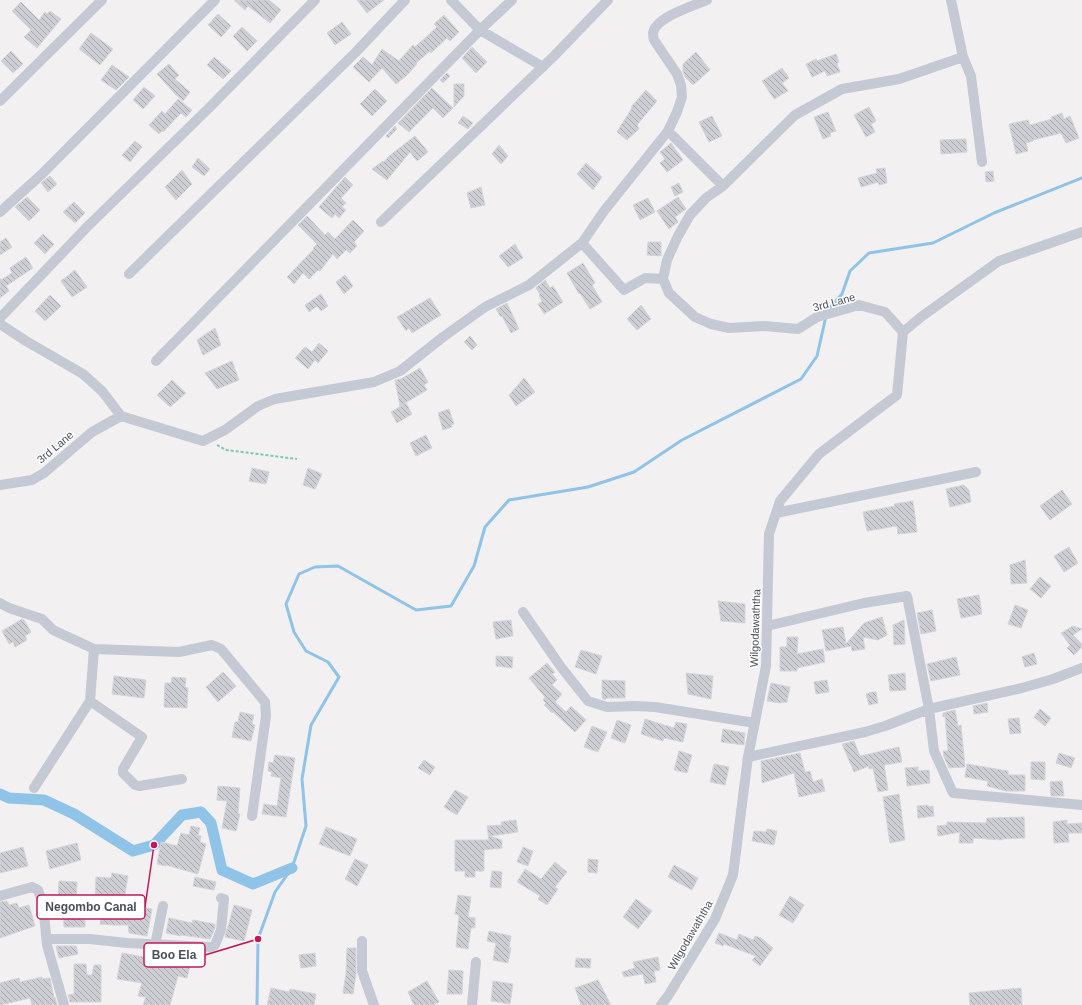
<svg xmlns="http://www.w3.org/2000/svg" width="1082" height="1005" font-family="Arial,sans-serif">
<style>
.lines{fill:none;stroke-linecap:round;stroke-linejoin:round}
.stream{stroke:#90c3e8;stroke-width:3}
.canal{stroke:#90c3e8;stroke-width:11}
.building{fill:url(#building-back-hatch);stroke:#d4d5db}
.path{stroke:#7acab3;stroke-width:2;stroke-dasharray:3 2;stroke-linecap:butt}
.street{stroke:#c4c9d4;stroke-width:10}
.labels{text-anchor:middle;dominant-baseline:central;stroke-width:3;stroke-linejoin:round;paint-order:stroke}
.street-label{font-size:11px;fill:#494f5c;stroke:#fff}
.leader{fill:none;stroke:#c2185b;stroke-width:1.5}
.callout-dot{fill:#c2185b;stroke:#fff;stroke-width:1.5}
.callout{fill:#fff;stroke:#c2185b;stroke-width:1.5}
.callout-label{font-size:12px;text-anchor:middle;font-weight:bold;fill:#494f5c}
</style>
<defs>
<pattern id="building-back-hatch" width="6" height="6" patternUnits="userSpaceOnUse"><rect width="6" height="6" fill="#cdced4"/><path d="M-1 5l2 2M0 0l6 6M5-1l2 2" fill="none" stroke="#a8aaaf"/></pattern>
</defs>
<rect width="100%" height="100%" fill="#f2f0f0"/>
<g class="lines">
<path class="stream" d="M827,311L842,294L850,271L869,253L933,243L994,213L1082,178
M257,1005L258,939L275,892L292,868L306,826L302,779L311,725L339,677L328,662L306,651L294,632L286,604L299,574L315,567L338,566L416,610L451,606L474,566L485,527L509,500L588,487L634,472L682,440L801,379L817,356L826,316"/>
<path class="canal" d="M0,794L9,798L44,800L74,814L133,851L154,845L182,815L201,812L211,823L222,870L253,884L292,868"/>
</g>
<path class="building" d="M234,0H269L281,10L270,23L248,6L245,10Z
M357,0H384L367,13Z
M21,2L39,20L45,12L47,14L50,11L61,19L37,48L24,37L31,30L12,11Z
M218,14L231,26L221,37L208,25Z
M444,15L459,32L450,41L447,38L431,53L430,51L416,63L417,64L406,76L396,84L382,68L369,82L353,67L363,57L372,65L382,49L399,61L413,45L415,47L437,27L434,24Z
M342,22L351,34L335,45L327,33Z
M242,27L257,41L247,51L233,36Z
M91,33L113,49L100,65L79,49Z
M472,47L487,62L476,73L462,58Z
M11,51L23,64L13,73L1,61Z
M696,52L710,70L693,85L685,77L683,71V64Z
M836,54L839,62L837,64L840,72L827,76L825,71L812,77L806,64L816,59L817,61Z
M214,57L231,71L223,79L207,65Z
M169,64L179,75L175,79L190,92L183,101L175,94L157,74Z
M112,65L129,77L116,90L101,80Z
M782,68L789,78L782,83L788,91L774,99L762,81Z
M447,73L450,76L443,83L440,80Z
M454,84H464V96L454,107Z
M144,87L155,96L143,109L133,100Z
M432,88L453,108L443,118L433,108L409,132L398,123Z
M375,89L387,101L372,116L360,104Z
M646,90L657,101L637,125L639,129L627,140L617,132L632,108L631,107Z
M178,99L192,110L186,117L181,113L163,132L162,131L159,134L149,125L162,111L165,114Z
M869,107L876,121L871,124L875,132L866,137L854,115Z
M828,112L836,131L830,133L831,136L823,139L814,117Z
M1062,113L1064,119L1070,116L1079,138L1066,143L1061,133L1033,140V141L1026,143L1028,151L1016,154L1009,124L1028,120L1030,125L1052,119L1051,117Z
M463,116L473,123L468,129L458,123Z
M712,116L722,136L709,142L699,122Z
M395,126L397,129L388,138L386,136Z
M415,136L428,152L417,161L410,152L387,180L372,169L383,161L384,162L389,156Z
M966,139L967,152L941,154L940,140Z
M135,141L142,147L130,162L122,155Z
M671,143L683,160L667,172L660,163L665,159L660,152Z
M499,145L508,156L501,164L492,154Z
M198,158L210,169L204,176L192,167Z
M586,163L602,177L593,190L577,174Z
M885,168L887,183L879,185L878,182L861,187L858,178L877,173L876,169Z
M182,170L192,184L176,200L165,187Z
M993,171L994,181L986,182L985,172Z
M50,176L57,184L48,192L41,183Z
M345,177L353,185L341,198L346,203L342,207L346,210L339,218L335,214L332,218L319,207Z
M679,183L683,192L675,196L671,187Z
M481,187L485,205L471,208L467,193Z
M27,197L40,210L29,221L15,207Z
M678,197L686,209L675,217L678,222L669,229L657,211Z
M648,198L655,212L640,220L633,205Z
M74,202L85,213L75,223L63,212Z
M307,216L325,235L328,232L335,239L353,220L364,231L354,242L357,246L350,253L346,250L337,259L333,254L320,271L318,270L309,279L303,273L294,284L287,277L314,249L313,248L317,244L298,225Z
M43,234L54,244L45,254L34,243Z
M6,238L12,247L0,255V242Z
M648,242H661V256L647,255Z
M515,244L523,258L508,267L499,256Z
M26,257L33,268L6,286L9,291L0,298V278L1,280L12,273L10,268Z
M583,263L595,283L592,285L602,302L590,309L580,293L579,294L567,273Z
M75,270L87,287L72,297L61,281Z
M345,275L353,286L344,294L336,282Z
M545,280L550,288L553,286L563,302L544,314L538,304L542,301L539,295L540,294L536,288Z
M321,294L328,306L321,311L317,306L309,312L305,305Z
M50,295L61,306L45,321L35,311Z
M430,298L441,315L412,333L409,328L406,331L397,317Z
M507,303L519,329L511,333L502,316L501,317L496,309Z
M641,305L651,319L637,330L627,319Z
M215,328L221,345L203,355L197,340Z
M470,336L477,345L472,350L464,342Z
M319,343L328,351L318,363L315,360L308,369L295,358L305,347L312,352Z
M232,361L239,380L217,389L205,373Z
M420,368L428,382L424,385L427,390L400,406L395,380L401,379Z
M524,378L535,392L516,406L509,395Z
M172,380L186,393L170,407L157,395Z
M406,403L412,414L397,423L391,412Z
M449,409L454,424L451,425L452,427L443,430L438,413Z
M426,435L432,448L416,456L410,443Z
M252,468L269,472L266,484L249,481Z
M308,468L322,474L315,489L303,485Z
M964,485L969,490L971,502L950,507L946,489Z
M1062,490L1072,504L1050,520L1040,506Z
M913,501L917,532L898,534L897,526L867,531L863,512L895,506L894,504Z
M1069,547L1078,563L1064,572L1054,556Z
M1025,560L1027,583L1011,584L1010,565Z
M1040,577L1051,586L1041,598L1030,589Z
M979,595L982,614L961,618L957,599Z
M718,601L745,604V623L721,621Z
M1015,605L1028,610L1021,628L1008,624Z
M932,610L936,631L921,634L917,613Z
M882,617L887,635L878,640L863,637L865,649L852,651L851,646L826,651L822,630L843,627L846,644L864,623Z
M22,619L24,620L31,632L25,636L27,640L15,647L13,642L9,644L2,631Z
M511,620L513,636L496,639L493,622Z
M904,620L905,644L894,645L893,625Z
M1073,626L1082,629L1073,635L1082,644V647L1074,655L1067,648L1070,645L1061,633Z
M787,637H798L797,654L823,649L825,662L797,668V671H780V647H787Z
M581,650L602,656L596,674L575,667Z
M1034,653L1037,664L1025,667L1022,657Z
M496,656L513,657L512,668L496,666Z
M956,657L960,675L931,681L927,664Z
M547,663L555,672L552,674L557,680L552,685L562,694L555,702L566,712L571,706L586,720L575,732L553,712L552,713L544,705L546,703L543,700L545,697L529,678Z
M223,672L236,686L218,702L206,687Z
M686,673L713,676L711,699L688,694Z
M905,673L906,690L890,691L888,675Z
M114,676L146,680L144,698L112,694Z
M172,677L186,678L185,687L188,688L187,708L164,707L165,683H171Z
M602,680L625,681V698H607L605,700L602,698Z
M827,680L829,692L816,694L814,682Z
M771,683L790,687L787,702L780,703L767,701Z
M872,692H876L878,703L869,705L866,694Z
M987,703L988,712L974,714L973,706Z
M1040,709L1051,718L1045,726L1034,717Z
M955,710L958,726L961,725L965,767L949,768L944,757L943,751H948L945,716L943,717V713Z
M240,712L254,715L252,724L255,725L251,741L232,737L235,722H238Z
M1019,718L1021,733L1010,734L1008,719Z
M645,719L674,728L676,722L687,724L683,742L664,738L663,741L641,734Z
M617,720L631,725L625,743L611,738Z
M592,726L607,732L598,752L584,747Z
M723,729L745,733L744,745L721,742Z
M854,741L860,756L899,747L902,762L884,765L888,790L878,792L873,768L869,769V766L854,772L842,744Z
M679,751L692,755L687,773L674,770Z
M800,753L805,772L810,771L813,782L822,779L825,791L799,797L794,773L762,783L761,761Z
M1059,753L1075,758L1071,768L1056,763Z
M275,755L295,758L286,817L262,814L264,804L277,806L281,778L271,776L272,772L268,771L269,762L273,763Z
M424,760L435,767L430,775L418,768Z
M1031,762H1045V780L1031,779Z
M714,764L729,767L725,785L710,782Z
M967,764L1008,771V775H1025V791H1006L987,786L988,781L965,777Z
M918,767V771L929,770L930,783L907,786L905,768Z
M1062,781L1064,796H1051L1050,782Z
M218,786L240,788L238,814H240L236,831L222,828L227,801L217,800Z
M455,790L468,797L457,815L444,807Z
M899,794L905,840L890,843L883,797Z
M928,805L929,807L933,806L934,816L918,818L917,806Z
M1024,817L1025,838L1002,839V840L973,838V843H959L960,832L938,836L937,826L947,825V822L986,823L987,818Z
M516,820L518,832L490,836L502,840V848L484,850V871H475V877H465V871H455V840H489L487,826L502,825L501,822Z
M1067,820V824L1082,823V833H1068L1069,842L1054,843L1053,822Z
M191,826L200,828L198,835L201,836L200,842L206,844L198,874L166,865V866L157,864L161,842L177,846L181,833L189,835Z
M326,827L357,839L350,856L319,844Z
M767,829L777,831L774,845L752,841L754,831L766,832Z
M77,843L81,860L50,869L46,851Z
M23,847L28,866L0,873V853Z
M523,847L533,851L528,866L517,862Z
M355,859L368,865L357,886L345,879Z
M588,859L598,860L597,873L588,872Z
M555,862L567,872L555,887L558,889L547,905L538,899L540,896L517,882L525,869L541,879Z
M674,865L698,878L692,890L668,877Z
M492,871L502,872L501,888L490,887Z
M112,873L128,876L124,900L126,901L125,904L152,909L147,936L129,933L128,925H112L100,924L102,912L85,913V927H64L63,897H58L59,881L77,882L76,902L95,901L96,877L111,878Z
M195,877L216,882L214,890L193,886Z
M458,895L471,897L468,917L475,918V928H471L468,949L456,947L459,915L455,914Z
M790,896L804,905L793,923L779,915Z
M636,899L652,911L638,929L623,917Z
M7,901L9,905L17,903L19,908L29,905L35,926L0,938V902Z
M234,905L252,910L244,941L225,937Z
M169,918L192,923L193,920L215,924V928L210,939L181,935V936L166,933Z
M489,931L511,936L509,948H511L508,963L493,960L496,943L487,941Z
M719,933L737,940L739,934L753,940L755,936L761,938L773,948L760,966L752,960L756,956L724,944L723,946L715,943Z
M56,946H76L78,954L59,958Z
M347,948H356V974L353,994L343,993L346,973Z
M150,952L169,956L170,952L192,958L187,978L178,976L170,1005H143L146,997L138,996L142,983L117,979L122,953L149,958Z
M315,953L316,966L301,968L299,955Z
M658,957L660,970L654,971L656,982L645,984L643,974L624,977L622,972L635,968L633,962Z
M576,958L591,959L590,968L575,967Z
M74,964H86L87,975H92L94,965H101V1002H70L68,995L74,994Z
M449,970L463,971L462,994H447Z
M42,977V979L50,978L54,998L55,997L57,1005H32L30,998L0,1005V983L19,978L20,982Z
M598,980L611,1005H581L575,988Z
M427,981L439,1002L433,1005H414L408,992Z
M493,981L513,984L510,1004L491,1001Z
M271,988L289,992L290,989L316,994L314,1005H267Z
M1021,988L1022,1005H970L969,993Z"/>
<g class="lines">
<path class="path" d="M217,445L226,450L297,459"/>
<path class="street" d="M451,0L480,30L543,67
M951,0L963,57L971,76L982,162
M0,101L102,0
M668,131L723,186
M0,212L42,174L215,0
M381,222L553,57L608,0
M582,243L624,290L645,278L663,279
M129,274L355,53L405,0
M0,318L88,226L210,107L315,0
M0,324L26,341L83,374L102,391L121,416L203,441L225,430L258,406L275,399L374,382L400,371L443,337L485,307L529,285L582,243L604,211L668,131L677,112L682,97L681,85L677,74L654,40C653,37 653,35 653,33C656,17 693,6 707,0
M903,332L885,312L859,305L817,317L798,329L765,326L729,328L711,324L695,317L669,293L663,279L667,260L678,236L690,215L706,198L723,186L795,115L842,89L899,79L963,57
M903,332L921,317L999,261L1082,232
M156,361L480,30L512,0
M0,485L32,480L44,473L92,432L121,416
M776,513L976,472
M0,603L9,608L42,619L53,630L94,649L179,652L212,645L221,649L265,702L266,716L252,816
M523,612L561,667L588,701L607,707L635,706L655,707L755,723
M767,626L864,603L907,596L929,709L934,751L953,793L1082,805
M90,701L142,737L123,769V773L135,785L139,786L182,779
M748,757L865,732L885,726L929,709L1022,688L1053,679L1082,668
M34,788L90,701L94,649
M0,896L32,887L38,890L43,904L47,945L64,1005
M47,939H90L127,943L210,947L215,945L221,930L224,899L221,898
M362,941V971L374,1005
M155,945L163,906
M472,1005L476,962
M661,1005L668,996L715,919L733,875L748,757L766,666L769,534L780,501L819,454L897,395L903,332"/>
</g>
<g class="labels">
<g class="street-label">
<text transform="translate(834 302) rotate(-15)">3rd Lane</text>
<text transform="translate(55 447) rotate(-40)">3rd Lane</text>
<text transform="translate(755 628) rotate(-88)">Wilgodawaththa</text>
<text transform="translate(690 935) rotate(-60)">Wilgodawaththa</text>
</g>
</g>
<path class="leader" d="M154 845L145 907M258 939L205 955"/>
<g class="callout-dot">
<circle cx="154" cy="845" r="4"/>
<circle cx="258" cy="939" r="4"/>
</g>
<g class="callout">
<rect x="37" y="895" width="108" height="24" rx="4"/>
<rect x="144" y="943" width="61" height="24" rx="4"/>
</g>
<g class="callout-label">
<text x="91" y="911">Negombo Canal</text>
<text x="174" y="959">Boo Ela</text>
</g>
</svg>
